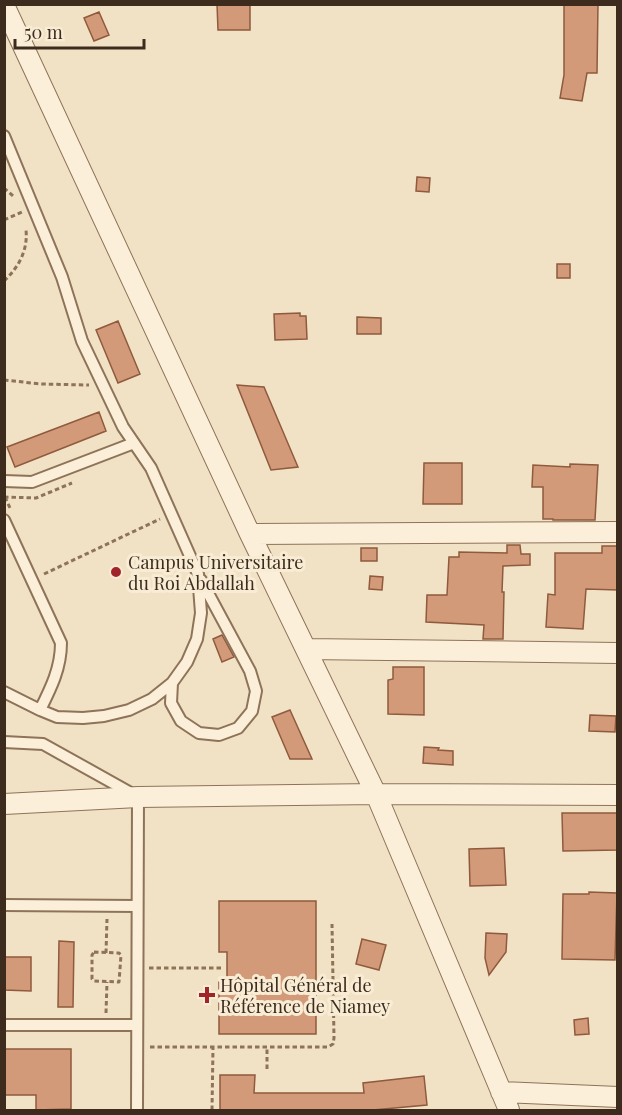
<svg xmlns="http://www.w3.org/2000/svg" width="622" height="1115" font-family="'Playfair Display',serif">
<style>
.building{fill:#d29a78;stroke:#8f5a3d;stroke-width:1.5}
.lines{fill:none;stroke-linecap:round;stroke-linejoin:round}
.service-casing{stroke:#8e7359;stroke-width:14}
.minor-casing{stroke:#8e7359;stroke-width:22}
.path{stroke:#8e7359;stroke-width:3;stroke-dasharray:4.5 3;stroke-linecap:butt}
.service{stroke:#fbefd9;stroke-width:10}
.minor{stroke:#fbefd9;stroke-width:20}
.poi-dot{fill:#a2242b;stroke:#f8ecd5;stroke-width:2}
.labels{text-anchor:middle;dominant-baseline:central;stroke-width:6;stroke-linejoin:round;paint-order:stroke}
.poi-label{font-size:18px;fill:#3d2c1e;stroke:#f8ecd5;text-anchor:start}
</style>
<rect width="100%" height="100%" fill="#f1e2c5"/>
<path class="building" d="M217,4H250V30H218Z
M564,4H598L597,73H587L582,101L560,98L564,75Z
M99,12L109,35L94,41L84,18Z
M417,177L430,178L429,192L416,191Z
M557,264H570V278H557Z
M300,313V316H306L307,339L275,340L274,314Z
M357,317L381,318V334H357Z
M118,321L140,374L118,383L96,330Z
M237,385L264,387L298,467L271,470Z
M99,412L106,431L15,467L7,447Z
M424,463H462V504H423Z
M570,464L598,465L595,520H553V519H543V487H532L533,465L570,467Z
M507,545H520L521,554H530V565L503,566L502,592H504L503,639H483L484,625L426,622L427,595H447L449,557H459V552L507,553Z
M602,546H618V590L586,589L583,629L546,627L548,594L555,595V553H602Z
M361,548H377V561H361Z
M370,576L383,577L382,590L369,589Z
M222,635L234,657L222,662L213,639Z
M393,667H424V715L388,714V680L393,679Z
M290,710L312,759H290L272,717Z
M590,715L616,716L615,732L589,731Z
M424,747L439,748L438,750L453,751V765L423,763Z
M562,813H618V850L563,851Z
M504,848L506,885L470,886L469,849Z
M589,892L617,893L615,960L562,959L563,894H589Z
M219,901H316V1034H219V980L227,979V952H219Z
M486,933L507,934L506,952L489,975L485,958Z
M362,939L386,945L379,970L356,964Z
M59,941L74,942L73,1007H58Z
M4,957H31V991L4,990Z
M588,1018L589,1034L575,1035L574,1020Z
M4,1049H71V1109L36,1110V1095H4Z
M220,1075H255L254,1093H364L363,1083L424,1076L427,1105L373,1110H220Z"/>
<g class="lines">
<defs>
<path id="service" d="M4,136L62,277L82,341L123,427L151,468L198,574L201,613L197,639L187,662L172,683L152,699L129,710L104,716L83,718L57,717L40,710
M4,481L32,482L134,443
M4,520L61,643C61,668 51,688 40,710L4,692
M172,683L171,703L181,721L199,733L219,735L238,728L252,711L256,691L250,671L201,580
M4,742L43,744L138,797L137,1110
M4,905L137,906
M4,1025H137"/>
<path id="minor" d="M4,5L250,534L376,794L509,1110
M250,534L618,532
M306,649L618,653
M4,804L138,797L376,794L618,795
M501,1092L618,1097"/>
</defs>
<use href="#service" class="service-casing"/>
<use href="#minor" class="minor-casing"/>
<path class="path" d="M4,188L13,196
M4,220L22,212
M4,281C19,267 28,250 26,230
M4,380L41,384L89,385
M4,497L36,498L72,483
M5,497L10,508
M44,574L160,519
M94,952L119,953L121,955L119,982L94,981L92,979V955Z
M106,953L107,919
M149,968H222
M106,1013L107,982
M150,1047H328L333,1044L334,1038L332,924
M267,1069V1047
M212,1110L213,1047"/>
<use href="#service" class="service"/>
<use href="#minor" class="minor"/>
</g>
<g class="poi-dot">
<circle cx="116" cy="572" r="6"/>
<path d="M204 986h6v6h6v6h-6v6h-6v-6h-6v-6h6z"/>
</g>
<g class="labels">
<g class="poi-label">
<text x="128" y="562">Campus Universitaire<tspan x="128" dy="21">du Roi Abdallah</tspan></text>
<text x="220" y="985">Hôpital Général de<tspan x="220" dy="21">Référence de Niamey</tspan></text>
</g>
</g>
<rect width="622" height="1115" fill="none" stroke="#3d2c1e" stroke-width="12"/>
<path d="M15 39v9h129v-9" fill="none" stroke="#3d2c1e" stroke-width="3"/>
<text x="24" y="39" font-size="18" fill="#3d2c1e" stroke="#f8ecd5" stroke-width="4.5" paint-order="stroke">50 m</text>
</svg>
